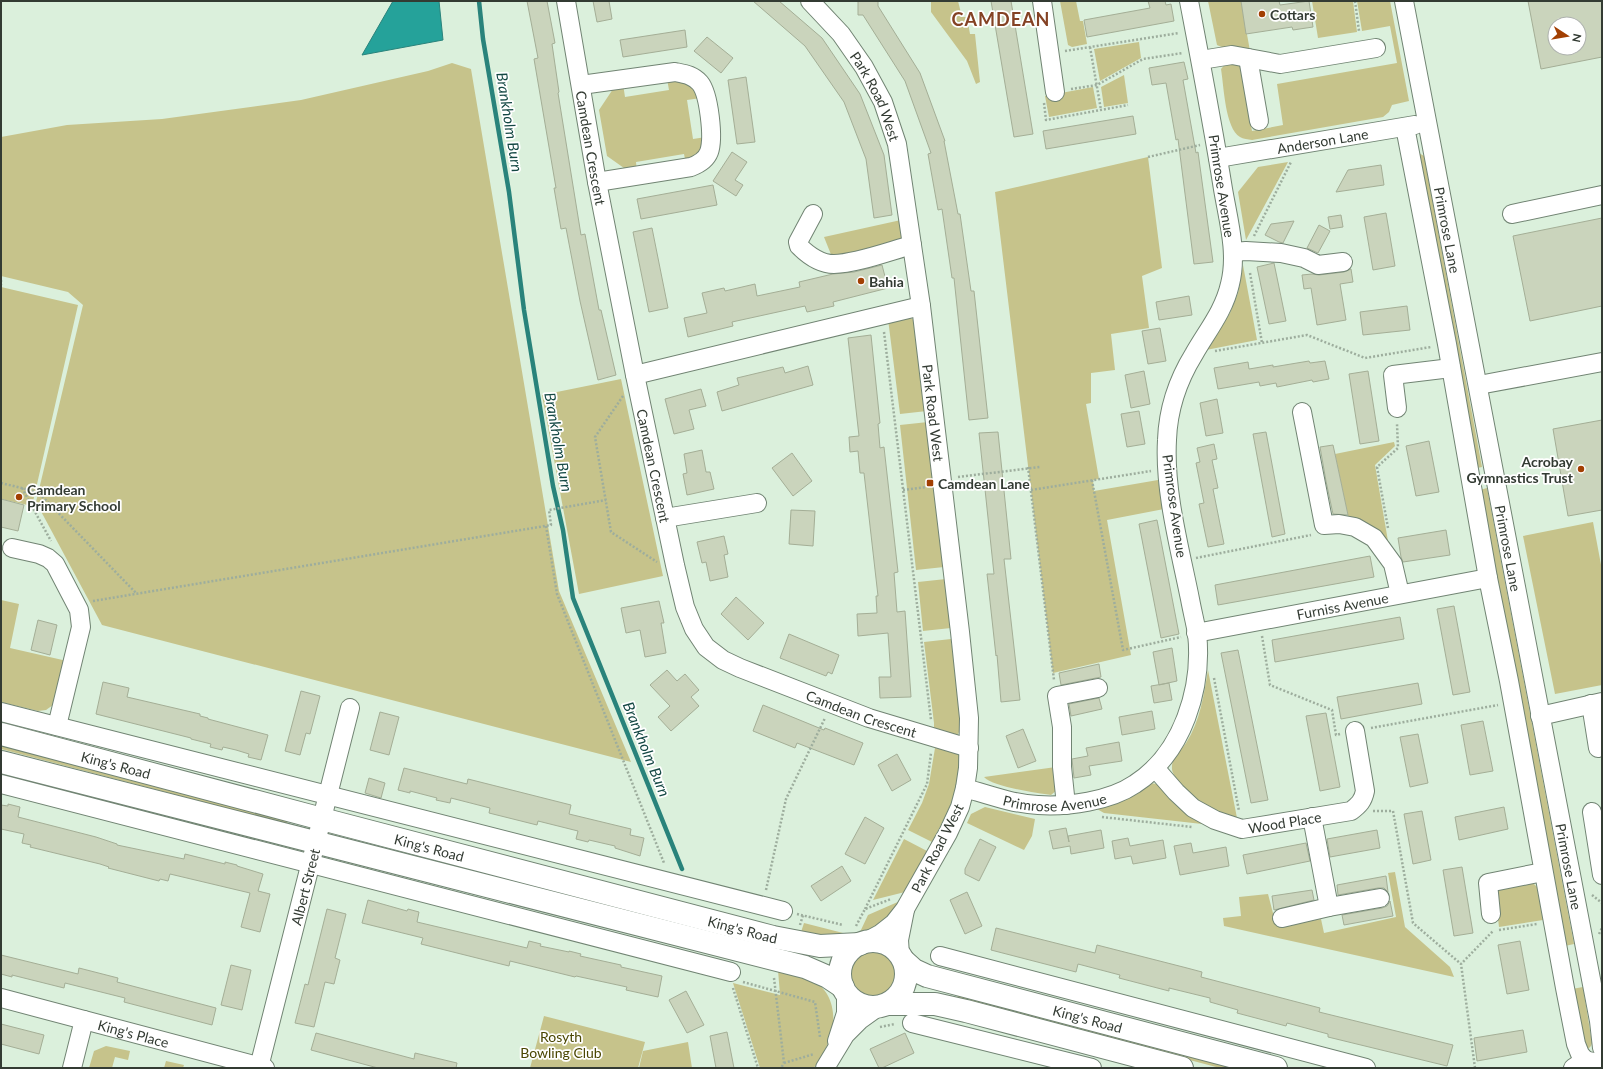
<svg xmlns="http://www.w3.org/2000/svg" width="1603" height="1069" font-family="Lato,sans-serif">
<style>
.green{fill:#c6c38b}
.water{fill:#25a29a;stroke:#29837b}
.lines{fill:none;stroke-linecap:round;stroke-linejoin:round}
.stream{stroke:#29837b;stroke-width:4.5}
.building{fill:#cad4bc;stroke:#a4ae96;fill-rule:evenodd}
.minor-casing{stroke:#718473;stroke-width:20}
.major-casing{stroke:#718473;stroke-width:24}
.path{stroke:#9dad9d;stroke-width:2.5;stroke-dasharray:2 2;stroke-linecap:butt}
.minor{stroke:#fff;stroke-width:18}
.major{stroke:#fff;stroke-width:22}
.poi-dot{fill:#a23f02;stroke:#fff;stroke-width:1.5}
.labels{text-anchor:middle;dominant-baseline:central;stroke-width:3.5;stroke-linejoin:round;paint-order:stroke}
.poi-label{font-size:14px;font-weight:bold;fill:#333b33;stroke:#fff;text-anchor:start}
.street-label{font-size:14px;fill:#333b33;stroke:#fff}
.park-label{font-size:14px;fill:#4a4602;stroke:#fff}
.water-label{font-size:15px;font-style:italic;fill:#134743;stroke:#fff}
.district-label{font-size:18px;font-weight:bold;letter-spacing:1px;fill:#844224;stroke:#fff}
</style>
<rect width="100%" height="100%" fill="#dbf0dc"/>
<path class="green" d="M931,1H958L962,17H967L970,34H975L980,82L976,84L967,61L931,12Z
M1060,1H1076L1080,21H1083L1087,44L1072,47L1068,45Z
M1208,1H1241L1250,51C1235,42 1227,51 1217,45Z
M1312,1H1353L1357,32L1318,38Z
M1357,1H1390L1409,101L1392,105L1389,112L1383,117L1252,140C1248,139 1243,139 1240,137C1225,128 1224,87 1221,69L1227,62L1245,63L1243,76L1252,131L1283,125L1277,84L1397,63L1390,26L1362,31Z
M1139,42L1141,58L1100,81L1094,49Z
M452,63L471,69L559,591L631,762L102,625L36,502L83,305L68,292L1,276V137L67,125L162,119L301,100L428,71Z
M1124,75L1128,103L1104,107L1101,87Z
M667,79L689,81L701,98L687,100L693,139L706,137L705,148L686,164L684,154L636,162L637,172L631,173L607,156L599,110L615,86L623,84L625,97L669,90Z
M1093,87L1097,108L1049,117L1045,96Z
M1419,153L1424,156L1482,467L1477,468Z
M1148,157L1162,268L1142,276L1149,328L1111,334L1115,370L1091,373V403L1086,404L1099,479L1093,480L1094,491L1158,480L1164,509L1107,520L1131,655L1053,673L995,192Z
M1288,162L1246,240L1238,192L1258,167Z
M901,220L902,240L832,257L824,237Z
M1243,265L1257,340L1206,350L1230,313L1238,293Z
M1,287L78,305L32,506L1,499Z
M906,315L917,322L927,411L900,414L888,319Z
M621,379L663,576L579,594L542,395Z
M928,422L944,567L916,570L900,425Z
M1394,442L1395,446L1375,465L1389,547C1376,530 1368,523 1348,516L1335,454Z
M1487,488L1574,944L1565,946L1480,490Z
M1593,522L1602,570V685L1555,694L1523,536Z
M946,579L951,628L923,631L918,582Z
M1,600L19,604L10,648L67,661L53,705L46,710L38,711L1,702Z
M951,639L962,726L957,736L934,733V723L924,642Z
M1208,670L1237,818C1213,810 1190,802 1177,780C1175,776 1172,772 1172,769C1171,757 1180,752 1186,743C1200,722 1204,694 1208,670Z
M1,743L289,817L287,824L1,749Z
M935,748L954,751L960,756C959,793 949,810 932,842L908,830L922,803L929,784Z
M1056,767L1057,790L1051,795C1037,793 993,787 984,777Z
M1150,783L1157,784L1184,810L1202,824L1104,813L1097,809L1118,801Z
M985,807L1035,819L1032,836L1024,850L967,823L971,814Z
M904,839L927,851L905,892L873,900Z
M1395,872L1405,927L1450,967L1454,977L1224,926L1223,918L1241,916L1239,897L1268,894L1274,917L1280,926L1321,919L1324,933L1396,917L1388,873Z
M1530,883L1534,884L1538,888L1543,920L1499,927L1495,894L1502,888Z
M900,901L892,915L878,926L860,932L868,915Z
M804,923L847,934L823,937L800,935Z
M850 975a23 23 0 1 1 46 0a23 23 0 1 1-46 0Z
M778,970C789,974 800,976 811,980C832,989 837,1015 831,1035C828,1046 820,1058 814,1068H760L733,983L780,995Z
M1583,987L1592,1043L1591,1046L1588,1049L1585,1048L1572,989Z
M958,993L1246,1068H1220L957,999Z
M544,1016L645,1042L638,1068H530Z
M688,1042L692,1068H639L643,1051Z
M106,1046L130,1051L128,1060L115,1057L112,1068H89L94,1051Z
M166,1061L184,1065L183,1068H164Z"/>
<path class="water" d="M393,1H439L443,40L362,55Z"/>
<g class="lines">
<path class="stream" d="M479,1L483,39L509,192L524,310L553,486L563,530L573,598L682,869"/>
</g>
<path class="building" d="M527,1H547L555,43L552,44L559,92L558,93L581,235L585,234L599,310H601L616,375L598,380L580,301L566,228L561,229L554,188H556L534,59L538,58Z
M593,1H609L612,19L597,22Z
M753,1H779L822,38L860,94L884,155L892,215L874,218L866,159L844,102L805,46Z
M858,1H878V6L920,73L945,141H944L958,214H960L971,291H974L988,418L969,420L954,278H952L942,209L938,210L928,154L931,153L905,81L863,15H858Z
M991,1H1011L1033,134L1014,137Z
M1148,1H1165L1166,5L1171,4L1174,21L1087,37L1084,20L1150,8Z
M1241,1H1279L1280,5L1309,1L1313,27L1293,30L1292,27L1246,34Z
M1528,1H1602V57L1541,69ZM1555,24H1579V48H1555Z
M685,30L687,47L623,57L620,40Z
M707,37L733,58L721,73L694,51Z
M1184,62L1188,79L1183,80L1196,153L1198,152L1213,262L1194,264L1178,139L1176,140L1166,83L1152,85L1149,68Z
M746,77L755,142L737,144L728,80Z
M1133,116L1136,134L1046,149L1043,131Z
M732,152L747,162L735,180L743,185L736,196L713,181Z
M1381,165L1384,185L1336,192L1348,170Z
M713,185L717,205L641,219L637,199Z
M1386,213L1395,266L1373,270L1364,217Z
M1341,215L1343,227L1330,229L1328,217Z
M1602,218V306L1530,321L1513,236Z
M1294,221L1283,243L1279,242L1265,235L1271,224Z
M1319,225L1330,231L1318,253L1307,248Z
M652,228L668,308L649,312L633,232Z
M1274,263L1286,321L1269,324L1257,267Z
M882,265L888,288L833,302L834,306L807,312L805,306L732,322L733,326L688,337L684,318L707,313L702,293L724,288L725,291L755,284L757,296L800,287L799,282L833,274L854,272Z
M1351,269L1353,282L1340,284L1346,320L1317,325L1311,288L1304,289L1302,275L1312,274L1319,275L1344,272Z
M1189,296L1192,315L1159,320L1156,302Z
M1407,306L1410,330L1363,335L1360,312Z
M1160,328L1166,361L1148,364L1142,331Z
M871,335L880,423L878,424L880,448L884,447L898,572L894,573L897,612L905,611L911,697L880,698L879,677H891L888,633L858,636L857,614L877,613L876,596H878L864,473H860L858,451L850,452L849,437L859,436L848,338Z
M1309,361L1310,363L1325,361L1329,379L1313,382L1312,380L1277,387L1276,383L1260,386L1259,382L1218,389L1214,368L1248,362L1249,369L1273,365V367Z
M808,366L813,385L722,411L717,392L739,385L737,378L783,367L785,373Z
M1144,371L1150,404L1131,408L1125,375Z
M1368,371L1379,441L1360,444L1349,374Z
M701,389L706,406L689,410L694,429L674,434L665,399Z
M1217,399L1223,433L1206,436L1200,403Z
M1139,411L1145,444L1127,447L1121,414Z
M1602,420V510L1568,516L1553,429Z
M998,432L1011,559H1004L1020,700L1001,702L997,655L996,656L987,574H994L979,433Z
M1266,432L1285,534L1272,537L1253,434Z
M1429,441L1439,492L1416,496L1406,446Z
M1214,444L1217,459L1212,460L1218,488L1213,489L1224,544L1208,547L1199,504L1204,503L1196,463L1200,462L1197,448Z
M1333,445L1335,454L1348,515L1333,514L1326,481L1320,447Z
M702,450L706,472H710L714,489L687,495L683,474L687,473L684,454Z
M792,453L812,481L793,496L772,468Z
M1,499L24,505L18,531L1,527Z
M791,510L815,511L813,546L789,544Z
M1157,520L1179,634L1161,638L1139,524Z
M1446,530L1450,555L1403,562L1401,557L1398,538Z
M724,536L728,554L724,555L728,577L710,581L706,562L702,563L697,542Z
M1370,556L1374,577L1218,605L1215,585Z
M736,597L764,623L748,640L721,614Z
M659,601L664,623H661L666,653L645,657L640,630L626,633L621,608Z
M1454,606L1470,692L1453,695L1437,609Z
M1400,617L1404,639L1275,662L1272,640Z
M38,620L57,625L50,655L31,650Z
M789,634L839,655L832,674L828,672L826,676L780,658Z
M1172,648L1177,681L1159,685L1153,652Z
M1238,650L1268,800L1251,803L1221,653Z
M1099,664L1101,677L1061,685L1059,673Z
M667,670L677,681L685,674L699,690L691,697L699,706L671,731L658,717L670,706L650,685Z
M103,682L129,688L127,697L200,714V716L208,718V719L268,735L261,760L248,757L249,754L236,750L223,747L222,750L210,747L211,744L191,739V738L96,714Z
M1169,683L1172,700L1154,703L1151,686Z
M1418,683L1422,704L1341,719L1337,697Z
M301,691L320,696L310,734L306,733L300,755L285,751Z
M1099,698L1102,709L1071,716L1069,704Z
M763,705L824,730L825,728L863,743L854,765L797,743L795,748L753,731Z
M1152,711L1155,729L1122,735L1119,717Z
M380,712L399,717L389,755L370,750Z
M1326,713L1340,787L1320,791L1306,716Z
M1483,721L1493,771L1470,775L1461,725Z
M1023,729L1036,761L1018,768L1006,736Z
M1418,734L1428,783L1410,787L1400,737Z
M1119,742L1122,761L1089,766L1091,775L1074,778L1072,759L1088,756L1086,748Z
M897,754L911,780L892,791L878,765Z
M404,768L467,784L468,779L571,805L569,814L631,829L630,835L644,838L640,856L615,848V846L589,840L588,842L576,839L578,831L538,821L537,825L489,813L490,808L451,798L450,803L436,800L437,798L410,791V793L398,790Z
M369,778L385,783L381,798L365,793Z
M8,804L20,807L18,817L96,837L117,844V845L184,859L185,854L225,864V862L237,865V866L263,874L258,891L270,894L260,932L241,927L250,893L170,874L168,881L160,879L159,881L108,868L109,867L100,864L30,847L31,845L22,843L24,834L1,829V805L8,806Z
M1504,807L1508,829L1459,840L1455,817Z
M1422,811L1431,860L1413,864L1404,814Z
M865,817L884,828L865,864L845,854Z
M1066,828L1069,842L1068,836L1101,830L1104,848L1071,854L1070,846L1053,849L1049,831Z
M1377,830L1380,848L1330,857L1327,839Z
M1128,838L1130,846L1163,840L1166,858L1133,864L1131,856L1115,859L1112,841Z
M980,839L996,847L979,881L965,874V869Z
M1191,843L1193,853L1226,847L1229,866L1180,875L1174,846Z
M1306,843L1310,861L1247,874L1243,855Z
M842,866L851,881L821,901L811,886Z
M1462,867L1473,933L1454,936L1443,870Z
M1386,876L1388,892L1384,888H1378L1338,895L1337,885Z
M1312,890L1314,900L1274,910L1272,896Z
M967,892L982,926L965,934L950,900Z
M368,900L407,911L408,909L419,912L417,922L527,948L529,941L541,944L540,946L569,952V951L581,954L580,956L621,965V967L662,976L658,997L626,990L627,987L576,976L575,977L510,961L509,966L421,944L423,938L362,923Z
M1390,901L1393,916L1344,925L1342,915L1382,908L1387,906Z
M327,909L346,914L335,958L340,960L334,984L325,982L314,1027L295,1023L305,984L308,985Z
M996,928L1095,953L1097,945L1187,968L1202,972L1201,977L1320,1008L1319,1012L1453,1045L1447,1066L1328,1037V1034L1287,1023L1286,1026L1237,1013L1238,1010L1210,1002V998L1169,988V991L1119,978L1120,975L1078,964L1076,972L991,950Z
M1520,941L1529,990L1507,994L1498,945Z
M1,955L78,974L79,968L118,978L117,982L216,1008L212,1025L124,1002L125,998L65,983L64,988L12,975V977L1,974Z
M231,965L251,970L242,1010L221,1005Z
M686,991L704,1025L687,1033L669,1000Z
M1,1024L44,1035L39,1054L1,1044Z
M1523,1030L1527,1052L1477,1061L1474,1038Z
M727,1032L734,1068H716L710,1036Z
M316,1033L414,1059L415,1053L457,1063L456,1068H378L311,1050Z
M905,1033L914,1053L882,1068H879L870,1049Z"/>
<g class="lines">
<defs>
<g id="minor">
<path id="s1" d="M566,1L597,182L635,375L675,565L685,607L694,629L706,647L723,660L740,668L869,718L969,748"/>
<path id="s2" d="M810,1L841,34L864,67L883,102L897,144L921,306L960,632L969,718L968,768L965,788L960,807L948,833L905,909L894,923L880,934L865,942"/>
<path d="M1042,1L1055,92"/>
<path id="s3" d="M1404,1L1599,1021L1602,1048"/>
<path d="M1248,58L1259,121"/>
<path d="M1201,60L1232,55L1280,64L1376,48"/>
<path d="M581,85L675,72C685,74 693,75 700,83C709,94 714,138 709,152C706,160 699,164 691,167L597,182"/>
<path d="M1405,127L1447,344L1488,578L1509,681L1565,988L1576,1044L1580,1054L1585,1060"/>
<path id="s4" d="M1218,158L1415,125"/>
<path d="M813,214L798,242L799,246C808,255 820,264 834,264C855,264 890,251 912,245"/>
<path d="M1512,214L1602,195"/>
<path d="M1233,252L1246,251L1281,253L1304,258L1318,265L1343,262"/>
<path d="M635,375L921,306"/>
<path d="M1479,385L1602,362"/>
<path d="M1397,408L1393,375L1451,368"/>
<path d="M1302,412L1324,525L1339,524L1355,527L1374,538L1393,564L1400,594"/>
<path d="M665,518L757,503"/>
<path d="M12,548L39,554L48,558L55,564L79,610L81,627L57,726"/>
<path id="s5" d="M1196,633L1488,578"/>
<path d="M1591,704L1598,748"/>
<path d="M1,712L783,911"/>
<path d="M1540,716L1602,702"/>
<path id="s6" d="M1155,768L1176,792L1193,808L1215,820L1242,829L1351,811C1359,805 1363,801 1365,791L1355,731"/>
<path d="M1,784L731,972"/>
<path id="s7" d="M965,788C989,795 1014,804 1038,805C1068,807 1110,801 1135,784C1183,753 1203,688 1197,633C1195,622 1192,610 1190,599C1180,549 1164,491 1167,440C1168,410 1178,380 1194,354C1207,331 1224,311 1230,284C1238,253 1228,219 1223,189C1213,126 1201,64 1189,1"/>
<path d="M1066,805L1062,767V727L1057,696L1098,688"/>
<path d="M1592,812L1602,875"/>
<path d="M1312,817L1329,907L1380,898"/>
<path d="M1491,914L1488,883L1543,872"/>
<path d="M1282,918L1329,907"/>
<path d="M900,955L899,940L905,910"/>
<path d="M940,956L1366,1068"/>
<path id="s8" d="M1,998L265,1068"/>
<path d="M912,1023L1092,1068"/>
<path d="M837,1041L846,1013V992"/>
<path id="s9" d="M259,1067L350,708"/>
<path d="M72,1068L84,1020"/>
<path d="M825,1068L845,1035L860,1020L878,1007"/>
<path d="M1573,1068L1585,1060L1592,1062L1602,1061"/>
</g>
<g id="major">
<path id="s10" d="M1,734L322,819L773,937L820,946L860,944"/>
<path d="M1,762L805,967L828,977L843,987"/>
<circle cx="873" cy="974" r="33"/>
<path id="s11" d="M904,961L914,970L927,976L1276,1068"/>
<path d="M889,1004H935L966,1011L1182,1068"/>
</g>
</defs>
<use href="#minor" class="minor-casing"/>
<use href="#major" class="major-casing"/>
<path class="path" d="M1355,1L1359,31
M1090,47L1101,110
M1065,51L1179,33
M1071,89L1097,85L1143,59L1183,53
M1044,103L1046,120L1128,105
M1148,157L1200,145
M1254,236L1291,162
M1250,273L1262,343
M1,280V285
M884,332L931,720
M1215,351L1307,335L1365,358L1431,347
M623,396L595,437L611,532L657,562
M1028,467L1054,680
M958,477L1040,467
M1092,480L1123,650L1181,637
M1,483L38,492L137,594
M22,488L51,541
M903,490L926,487
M1031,490L1151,471
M546,526L557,594L664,863
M1388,528L1377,467L1398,448L1397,424
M1196,558L1311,535
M93,601L551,525L549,510L606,500
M1262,636L1270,685L1332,710L1336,735L1340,734
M1214,678L1239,811
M1371,728L1498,705
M1373,811H1393L1413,923L1461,964
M1102,817L1192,827
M766,890L786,799L825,718
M1592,895L1602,903
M865,909L927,784L931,753
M797,914L843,925
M800,925L803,915
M856,926L865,909L891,899
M1499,930L1537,924
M1599,934L1602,928
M774,978L784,1063L781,1068
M743,982L815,1002L820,1037
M733,988L758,1068
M880,1027L895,1024
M784,1063L814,1054
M1475,1068L1461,964L1493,931"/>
<use href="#minor" class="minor"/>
<use href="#major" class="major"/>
</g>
<g class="poi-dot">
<circle cx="1262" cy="14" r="4"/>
<circle cx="861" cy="281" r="4"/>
<circle cx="1581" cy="469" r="4"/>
<rect x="926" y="479" width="8" height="8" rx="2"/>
<circle cx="19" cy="497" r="4"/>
</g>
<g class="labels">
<g class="poi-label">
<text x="1270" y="14">Cottars</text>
<text x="869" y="281">Bahia</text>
<text x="1573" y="461" text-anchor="end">Acrobay<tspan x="1573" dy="16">Gymnastics Trust</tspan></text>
<text x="938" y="483">Camdean Lane</text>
<text x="27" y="489">Camdean<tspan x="27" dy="16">Primary School</tspan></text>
</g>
<g class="street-label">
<text stroke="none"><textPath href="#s2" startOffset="117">Park Road West</textPath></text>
<text stroke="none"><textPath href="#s4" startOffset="106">Anderson Lane</textPath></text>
<text stroke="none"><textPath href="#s1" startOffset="149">Camdean Crescent</textPath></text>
<text transform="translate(1222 186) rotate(81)">Primrose Avenue</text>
<text stroke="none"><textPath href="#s3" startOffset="233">Primrose Lane</textPath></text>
<text stroke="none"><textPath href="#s2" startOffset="441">Park Road West</textPath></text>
<text stroke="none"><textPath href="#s1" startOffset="473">Camdean Crescent</textPath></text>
<text transform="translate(1175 506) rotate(82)">Primrose Avenue</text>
<text stroke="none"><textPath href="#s3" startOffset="557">Primrose Lane</textPath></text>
<text stroke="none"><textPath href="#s5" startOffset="149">Furniss Avenue</textPath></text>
<text stroke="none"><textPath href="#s1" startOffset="833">Camdean Crescent</textPath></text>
<text stroke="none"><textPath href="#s10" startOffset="119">King's Road</textPath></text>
<text stroke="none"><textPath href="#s7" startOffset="92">Primrose Avenue</textPath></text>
<text stroke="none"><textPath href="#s6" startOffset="152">Wood Place</textPath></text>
<text stroke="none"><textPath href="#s10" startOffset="443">King's Road</textPath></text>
<text transform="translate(937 848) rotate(-63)">Park Road West</text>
<text stroke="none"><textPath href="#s3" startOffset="881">Primrose Lane</textPath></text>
<text stroke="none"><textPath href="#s9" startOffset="186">Albert Street</textPath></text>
<text stroke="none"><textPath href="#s10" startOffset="767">King's Road</textPath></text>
<text stroke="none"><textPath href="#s11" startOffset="194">King's Road</textPath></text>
<text stroke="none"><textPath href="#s8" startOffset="137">King's Place</textPath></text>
</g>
<g class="park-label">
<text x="561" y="1036">Rosyth<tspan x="561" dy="16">Bowling Club</tspan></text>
</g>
<g class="water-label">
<text transform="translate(510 122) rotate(81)">Brankholm Burn</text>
<text transform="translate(559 442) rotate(80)">Brankholm Burn</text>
<text transform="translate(647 749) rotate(68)">Brankholm Burn</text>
</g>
<g class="district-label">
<text x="1001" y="19">CAMDEAN</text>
</g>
</g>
<rect width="1603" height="1069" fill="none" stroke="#333b33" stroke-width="4"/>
<g transform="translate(1567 36) rotate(102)"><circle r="19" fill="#ffffff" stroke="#adb1ad"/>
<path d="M0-3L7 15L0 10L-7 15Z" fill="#a23f02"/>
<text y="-6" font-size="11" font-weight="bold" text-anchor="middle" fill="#333b33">N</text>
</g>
</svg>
